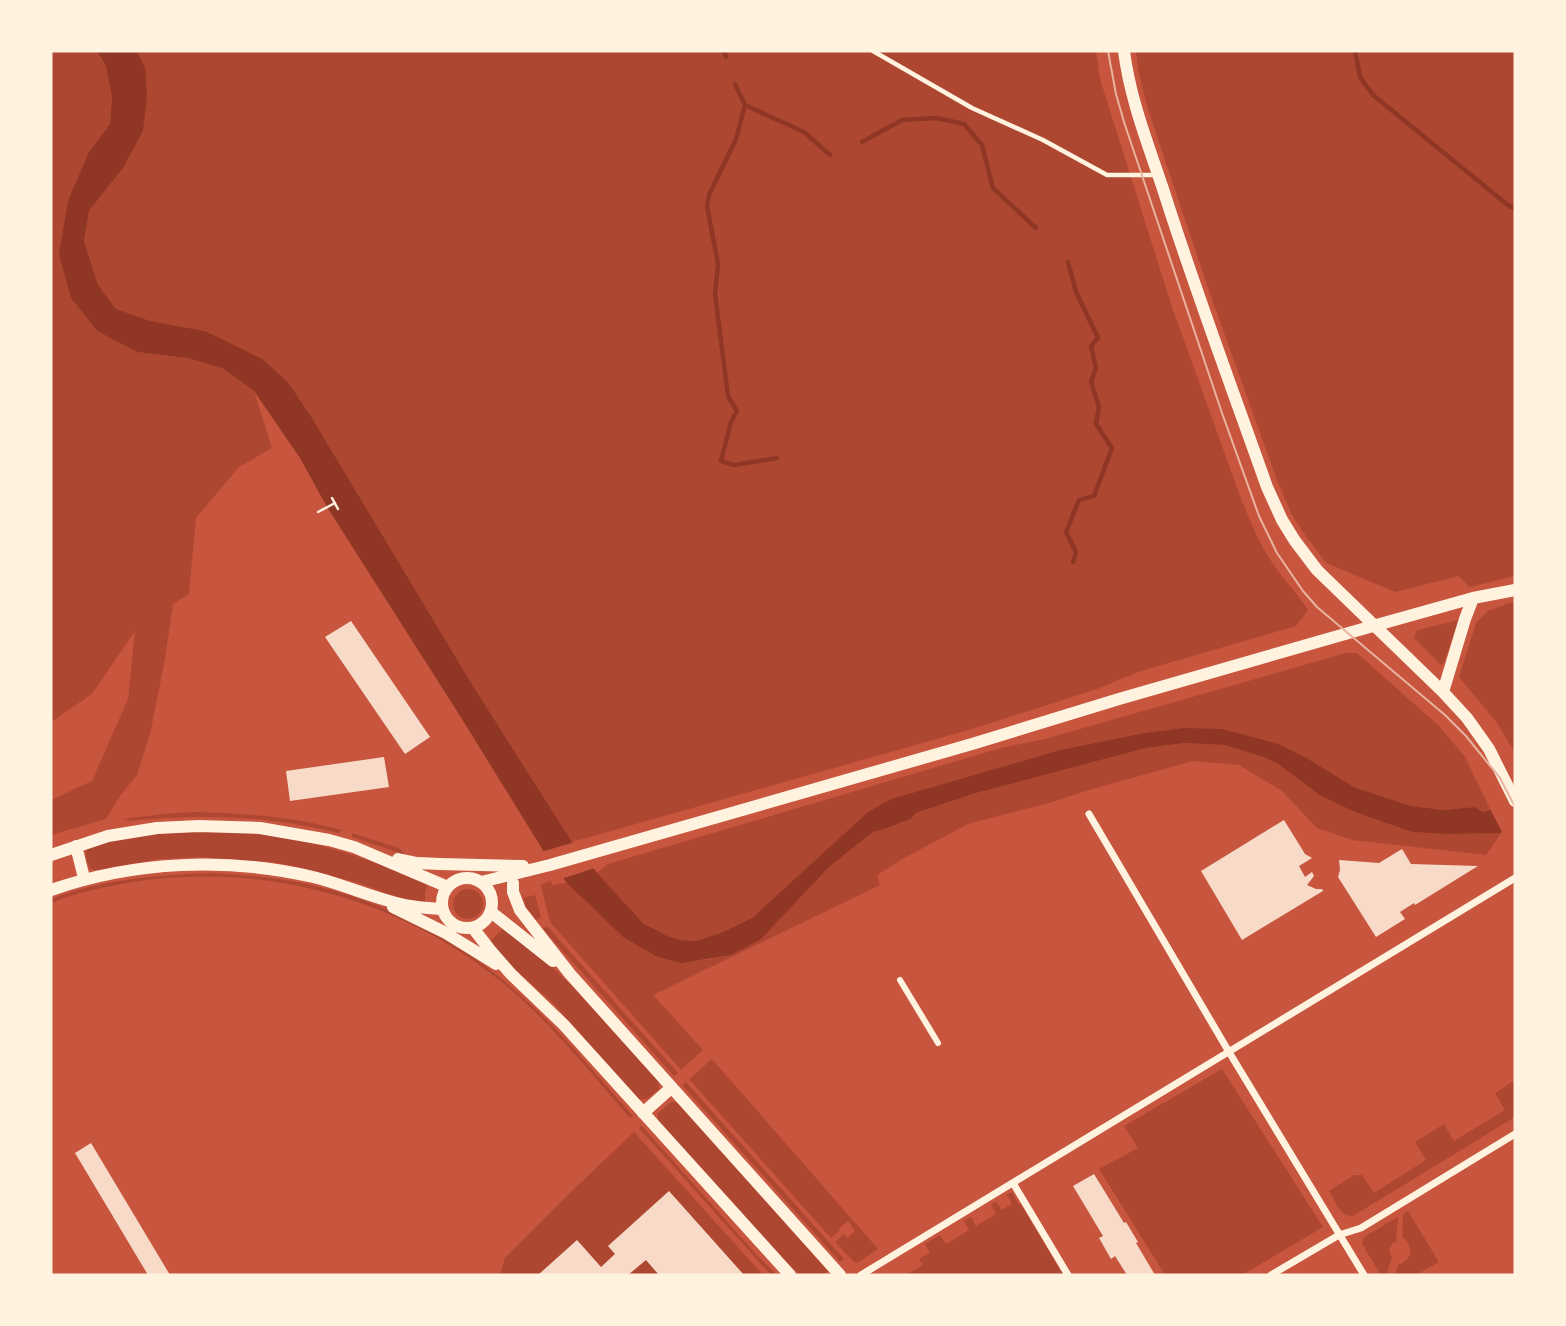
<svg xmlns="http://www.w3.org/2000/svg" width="1566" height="1326" font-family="'Fira Sans',sans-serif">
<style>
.green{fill:#ae4732}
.water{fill:#8f3625}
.pier{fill:#c8553d}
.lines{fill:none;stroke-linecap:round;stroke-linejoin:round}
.stream{stroke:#8f3625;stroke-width:4.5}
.building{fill:#f7dbc8}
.path{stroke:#fff3e0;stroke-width:2.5}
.service{stroke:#fff3e0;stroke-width:4.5}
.pedestrian{stroke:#fff3e0;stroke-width:6}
.minor{stroke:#fff3e0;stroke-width:7}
.secondary{stroke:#fff3e0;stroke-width:12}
.tram{stroke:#e9b49f;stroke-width:2}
</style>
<rect width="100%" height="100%" fill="#c8553d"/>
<path class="green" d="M51,51H97L106,66L112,98L110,124L89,152L71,298L97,331L137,352L187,358L222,368L254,391L272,448L239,467L196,518L189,594L173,604L165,659L150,734L137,775L120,796L106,819L51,835V800L92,781L128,699L135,631L92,694L51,722Z
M137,51H1096L1100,79L1172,307L1240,496C1249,518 1258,541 1271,561C1282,578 1297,593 1308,610L1296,626L1141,671L1097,689L972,729L572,842L473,686L312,418L288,382L205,331L150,321L116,309L98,285L84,241L89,211L123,168L145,67Z
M1136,51H1515V576L1469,587L1459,576L1395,592L1326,563L1305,535L1292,515L1278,483L1213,302L1176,193L1147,106L1138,70Z
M1515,601V753L1497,723L1459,677L1476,623L1488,611Z
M1458,620L1444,663L1441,665L1414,638L1417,630Z
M1346,653H1357L1440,727L1465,757L1489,807V809L1483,812L1474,807L1444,810L1411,806L1354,787L1305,757L1279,744L1184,728L1144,733L1060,750L891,799L868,812L752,918L723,932L696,941L680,940L665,935L643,923L597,873L608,864L1001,748L1045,739Z
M1184,743L1224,745L1262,756L1277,763L1321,796L1355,812L1412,832L1448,834L1502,832L1486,855L1352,840L1317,828L1282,791L1239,765L1193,761L1089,790L1049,803L968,824L904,858L877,875L880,885L653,995L703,1050L681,1070L550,922L542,890L541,885L551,880L552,885L567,883L623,937L703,960L731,955L760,940L830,866L873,832L884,829L909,819L916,813L976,793L1146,748Z
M195,812C245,813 295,817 342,830L338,833C269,815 198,814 128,821L123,819L163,814Z
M200,831C220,832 240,832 260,834C319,841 374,861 428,882L425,892V903L410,902L359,883L298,867L272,862L200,857L160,859L96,870L91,869C86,862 83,851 90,845L158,834Z
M352,833L399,848L406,855L352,837Z
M214,873C230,874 246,875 262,877C361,887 456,933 528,1002C566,1037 599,1078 633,1116L630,1118C587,1069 546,1016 494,976C393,897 261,862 133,882C105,887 77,892 51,903V899C102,879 159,875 214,873Z
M453 904a15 15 0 1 1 30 0a15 15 0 1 1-30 0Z
M535,895L541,917L536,920L526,907L523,898Z
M547,926L678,1073L674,1076L543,929Z
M504,928L548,963L572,986L658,1080L659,1089C652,1094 646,1103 637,1098L554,1004L508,963L490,941Z
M712,1059L878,1249L857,1263L854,1262L835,1242L844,1234L847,1238L855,1231L848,1221L839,1228L840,1230L831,1238L689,1079Z
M1222,1069L1323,1227L1242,1275H1165L1099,1169L1138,1148L1124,1126Z
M1515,1080V1117L1353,1216C1340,1217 1335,1201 1329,1191L1354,1175H1362L1374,1193L1426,1160L1415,1142L1444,1124L1454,1141L1505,1110L1495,1093Z
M686,1082L844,1259L840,1262L682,1085Z
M674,1102L678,1103L828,1271L822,1275H800L756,1232L658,1121V1113L670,1103Z
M641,1125L754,1252L777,1275H771L639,1128Z
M634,1132L763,1275H500L505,1258L572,1191Z
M1012,1192L1019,1205L1021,1204L1063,1275H906L923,1265L919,1259L930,1253L925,1244L940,1235L946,1244L969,1230L964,1221L971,1217L976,1226L996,1214L991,1204L996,1202L1002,1210L1012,1204L1007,1195Z
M1408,1211L1439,1262L1416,1275H1395L1398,1265C1412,1260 1415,1246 1402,1237L1403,1214Z
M1398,1217L1396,1242L1392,1244L1389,1249L1392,1258L1386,1275H1381L1362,1244L1364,1237Z"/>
<path class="water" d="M97,51H137L145,67L147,96L143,131L123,168L89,211L84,241L98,285L116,309L150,321L205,331L262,359L288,382L312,418L473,686L572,842L597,873L643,923L665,935L680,940L696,941L723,932L752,918L868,812L891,799L1060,750L1144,733L1184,728L1222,729L1279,744L1305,757L1354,787L1411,806L1444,810L1474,807L1483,812L1515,800V828L1499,833L1448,834L1412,832L1355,812L1321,796L1277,763L1261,756L1224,745L1184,743L1146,748L976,793L916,813L910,819L884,829L873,832L830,866L760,940L731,955L681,963L656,956L623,937L567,883L544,852L462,719L327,507L300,458L254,391L222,368L187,358L137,352L97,331L71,298L59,254L68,201L89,152L110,124L112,98L106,66Z"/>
<path class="pier" d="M1515,800V829L1502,832L1489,807Z
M575,842L595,868L561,879L541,852Z"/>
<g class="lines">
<path class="stream" d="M724,51L726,57
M1355,51L1360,77L1373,95L1509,206L1515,208
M735,84L745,105L804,132L830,155
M745,105L736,139L709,195L707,206L718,264L715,294L728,396L737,411L731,422L721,461L734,465L777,458
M862,142L902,120L936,118L964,124L982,145L993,188L1036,228
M1068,262L1076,292L1098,338L1091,346L1096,368L1091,382L1099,407L1096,424L1112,448L1094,496L1079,500L1066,532L1076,552L1073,562"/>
</g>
<path class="building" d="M351,621L430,737L405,754L325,637Z
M384,757L389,787L290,801L286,771Z
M1284,820L1305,854L1312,858L1299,866L1305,877L1312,872L1314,876L1307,885L1316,889H1322L1323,891L1242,940L1201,871Z
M1402,849L1411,864L1478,866L1415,905L1414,903L1400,912L1405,919L1376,937L1338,877L1340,870L1339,860L1379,863Z
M91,1143L170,1275H148L75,1153Z
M1094,1174L1124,1223L1126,1222L1138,1242L1136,1243L1155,1275H1127L1115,1256L1111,1259L1099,1238L1103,1236L1073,1186Z
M669,1191L744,1275H659L646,1260L628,1275H538L577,1240L601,1267L615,1254L608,1246Z"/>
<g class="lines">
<path class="path" d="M332,498L338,509
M318,512L335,503"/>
<path class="service" d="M873,51L972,108L1043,140L1107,175H1156"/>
<path class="pedestrian" d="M900,980L938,1043"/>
<path class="minor" d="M1089,814L1229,1052L1364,1275
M1013,1183L1068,1275
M861,1275L1515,878
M1271,1275L1339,1235L1361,1228L1515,1134"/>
<path class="secondary" d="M1124,51C1130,99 1148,144 1163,189C1195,290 1232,388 1267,487L1282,520L1295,541L1317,570L1443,692L1467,718L1489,749L1515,801
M1443,692L1465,619L1473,598
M76,846L84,878
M51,855L108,836L157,828L199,826L260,828L329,840L354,847L448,887
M398,859L417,863L440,864L523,866
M442 903a25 25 0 1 1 50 0a25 25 0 1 1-50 0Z
M481,882L550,865L972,744L1119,699L1373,626L1473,598L1515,590
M513,883V892L520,910L570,974L840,1275
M51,890C135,861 227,857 313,877C346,885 377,900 410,906C421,908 432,908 442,909
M393,907L444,932L496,964
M491,912L553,961
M473,928L490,950L511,974L564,1025L790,1275
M643,1113L671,1088"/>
<path class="tram" d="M1108,51L1116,94L1124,122L1222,413L1259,516L1277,553L1303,591L1317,607L1445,715L1466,736L1500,778L1515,807"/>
</g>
<rect width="1566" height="1326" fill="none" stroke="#fff3e0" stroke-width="105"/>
</svg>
